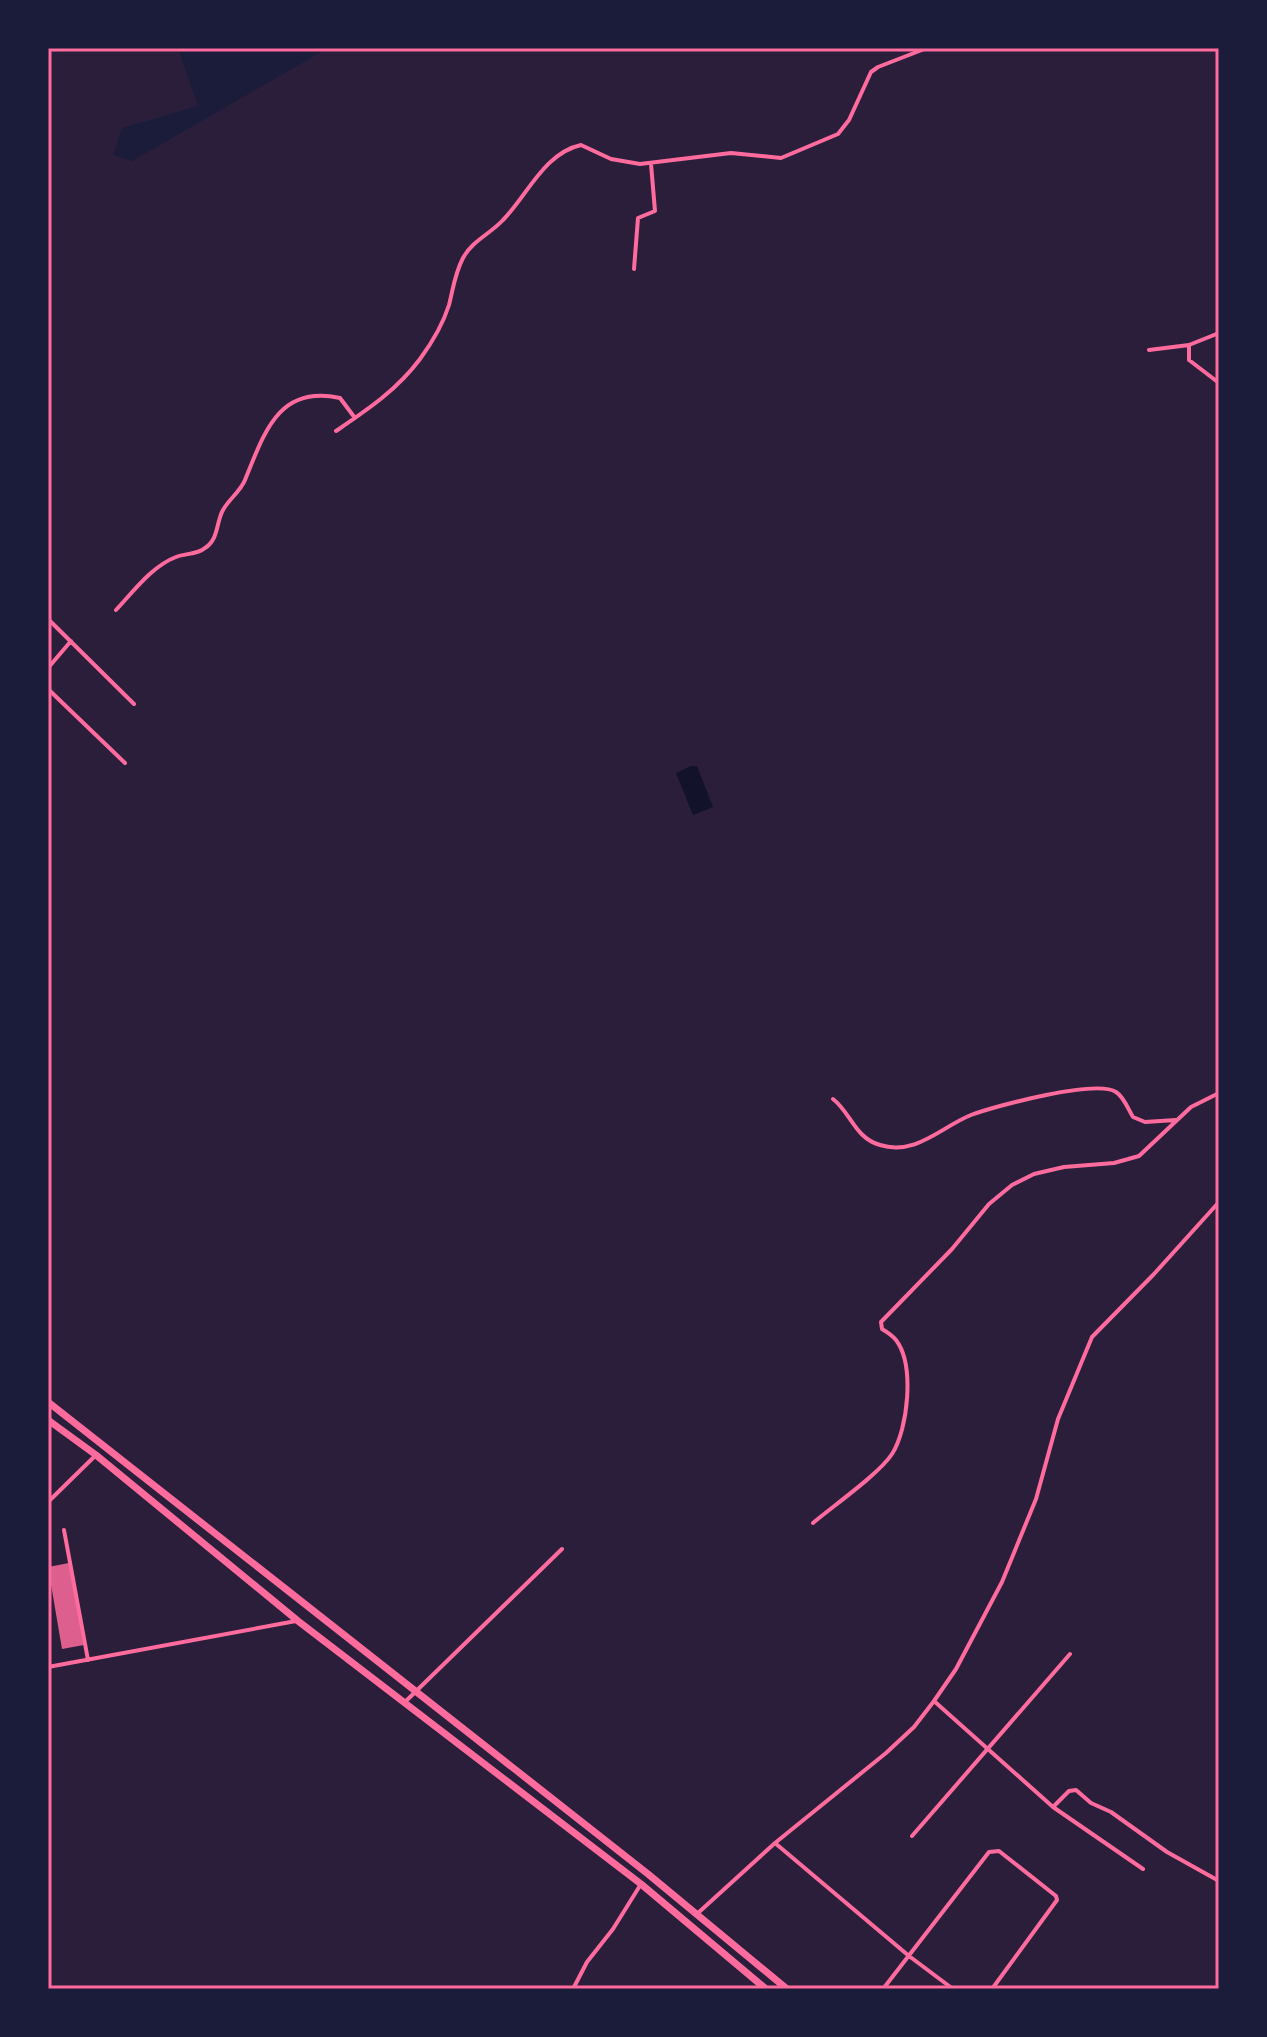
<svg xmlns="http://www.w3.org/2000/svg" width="1267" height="2037" font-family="Jost,sans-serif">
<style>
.green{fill:#2a1e3b}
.water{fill:#12122b}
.building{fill:#dd5f8e}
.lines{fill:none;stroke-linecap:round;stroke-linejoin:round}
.minor{stroke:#ff6b9d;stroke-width:4}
.trunk{stroke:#ff6b9d;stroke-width:7}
.neatline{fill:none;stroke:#ff6b9d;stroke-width:3}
</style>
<rect width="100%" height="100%" fill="#1b1b3a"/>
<path class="green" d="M48,48H178L198,106L122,128L113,155L132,161L328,48H1219V1989H48Z"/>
<path class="water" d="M691,766H697L713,807L693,815L676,773Z"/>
<path class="building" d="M69,1563L84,1645L62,1649L48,1567Z"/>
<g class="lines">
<path class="minor" d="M634,269L638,218L655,211L651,164
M1189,345V360L1219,383
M1149,350L1189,345L1219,333
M336,431C367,410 397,390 420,359C431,344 443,324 449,305C453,289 455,273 463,258C472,241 490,234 503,220C527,196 544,153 581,145L611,159L640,164L731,153L781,158L838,134L849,120L871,72L878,67L927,48
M116,610C133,592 152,566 176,557C185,553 197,555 205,548C219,539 216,522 223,510C229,499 240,492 245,480C264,434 278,384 340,398L355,418
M48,619L134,704
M48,668L71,641
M48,689L125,763
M833,1099C851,1113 855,1138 880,1145C916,1156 941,1127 971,1115C995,1106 1096,1079 1116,1092C1124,1097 1128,1109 1133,1117L1145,1122L1176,1120
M48,1502L96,1455
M813,1523C833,1506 879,1474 892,1454C908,1429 915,1365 896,1340C892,1335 887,1332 882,1329L881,1322L952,1249L989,1204L1012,1185L1034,1174L1064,1167L1114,1163L1139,1156L1191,1107L1219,1093
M64,1530L88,1660
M48,1667L296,1621
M406,1701L562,1549
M934,1701L1053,1807L1143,1869
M1053,1807L1069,1791L1076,1790L1091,1803L1111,1812L1167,1852L1219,1881
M912,1836L1070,1654
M775,1843L886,1753L914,1727L934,1701L956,1669L1002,1582L1036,1499L1058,1419L1092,1337L1154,1274L1219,1202
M698,1913L775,1843L909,1956L953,1989
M573,1989L587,1962L613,1929L641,1884
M883,1989L989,1852L999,1851L1056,1896L1057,1900L992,1989"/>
<path class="trunk" d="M48,1402L648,1874L787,1989
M48,1420L96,1455L298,1621L641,1884L766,1989"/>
</g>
<rect width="1267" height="2037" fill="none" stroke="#1b1b3a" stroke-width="100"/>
<rect x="50" y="50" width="1167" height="1937" class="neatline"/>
</svg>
